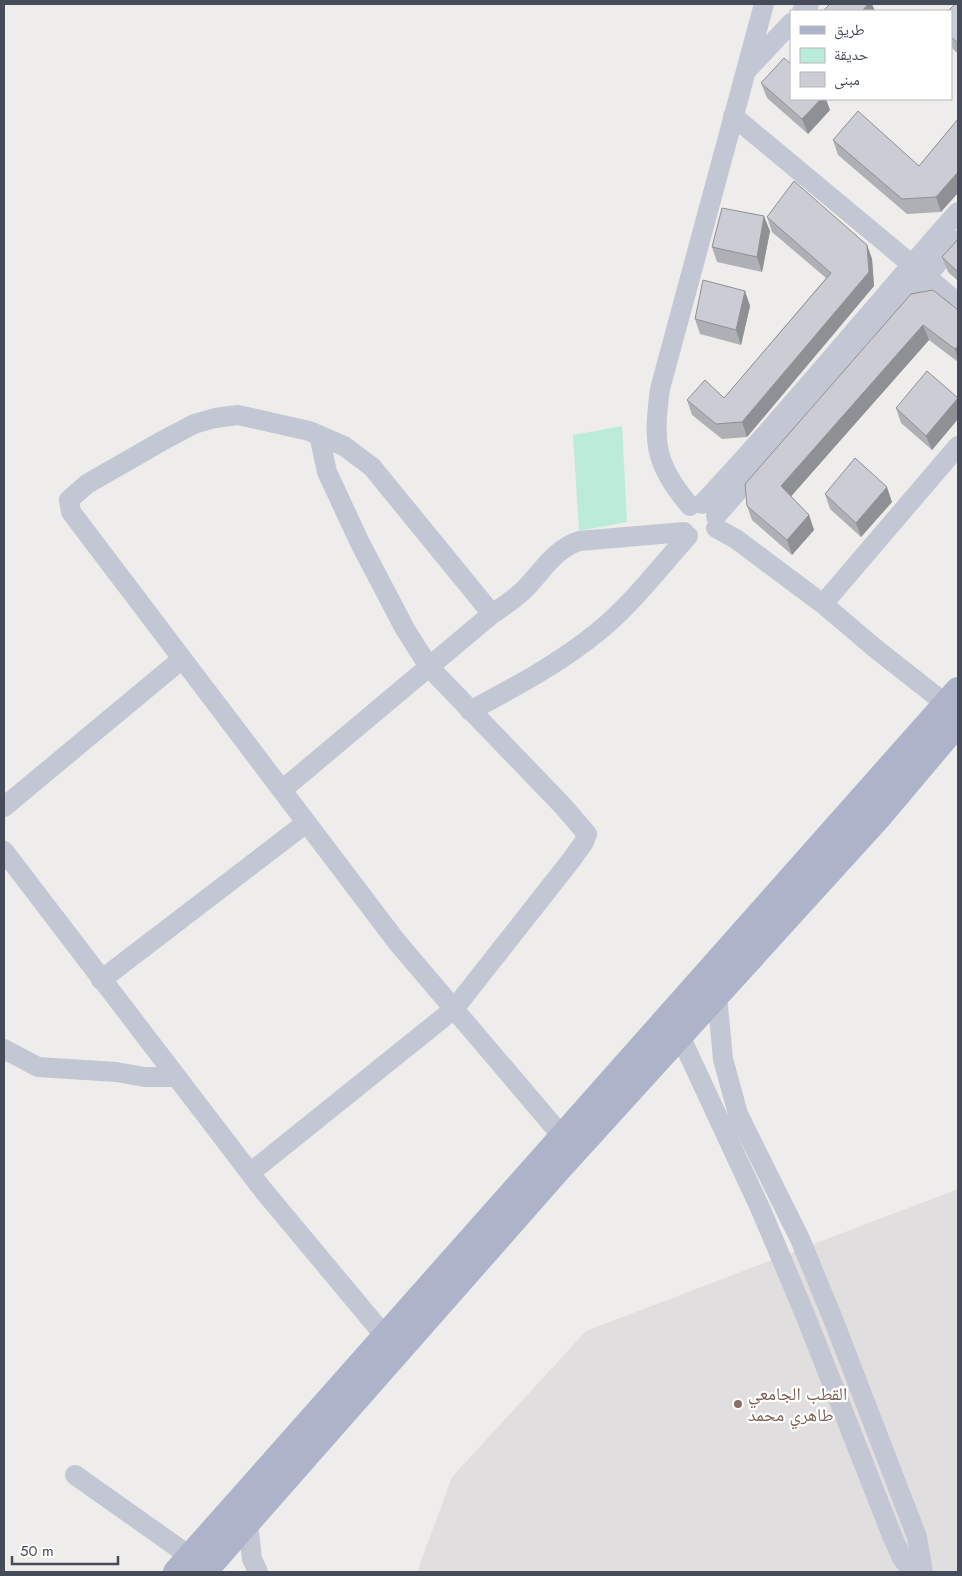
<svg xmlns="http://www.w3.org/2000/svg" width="962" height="1576" font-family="Jost,'Noto Naskh Arabic',sans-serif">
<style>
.education{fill:#e0dede}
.green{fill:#bbecda}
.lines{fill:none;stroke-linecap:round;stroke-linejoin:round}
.minor{stroke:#c3c7d3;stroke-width:20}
.major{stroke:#adb4ca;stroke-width:26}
.wall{fill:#afb0b6}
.shaded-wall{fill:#8f9094}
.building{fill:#cccdd4;stroke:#8f9094}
.education-dot{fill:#8d6e63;stroke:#fff;stroke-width:2}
.labels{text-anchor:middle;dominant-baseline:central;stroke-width:4.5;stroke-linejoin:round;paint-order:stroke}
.education-label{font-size:18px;fill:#785e54;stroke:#fff;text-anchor:start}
</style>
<rect width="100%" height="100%" fill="#efedec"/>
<path class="education" d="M958,1189V1572H417L452,1477L586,1331Z"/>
<path class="green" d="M622,426L627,522L579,531L573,435Z"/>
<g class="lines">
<path class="minor" d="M802,11L809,4
M748,69L791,23
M733,116L958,303
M702,504C791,410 872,308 958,212
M690,506C654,464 653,442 660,389L764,4
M716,516L958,240
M716,528L736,539L823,604L876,649L946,704
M823,604L958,446
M470,711C515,687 560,663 599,631C632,604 659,568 688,536
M282,790L492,614
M4,807L182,659
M4,851L263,1190L394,1347
M101,980L306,823
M717,995L723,1059L738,1114L800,1239L833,1319L917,1537L923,1572
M675,1025L761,1210L806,1317L893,1538L902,1558L913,1572
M4,1049L38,1067L116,1072L145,1077H175
M562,1136L397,942L71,512L69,500L87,484L162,441L194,424L215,418L238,415L309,431L344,446L372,467L492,614C503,607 514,599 524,590C542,572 553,550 579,541L684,532
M250,1173L454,1009L572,859L584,842L587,834L563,806L429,667L405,629L360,543L327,472L319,435
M75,1475L201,1564
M248,1523L252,1559L258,1572"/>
<path class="major" d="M176,1572L958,690
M204,1572L558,1170L877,819L958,723"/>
</g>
<path class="wall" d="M958,4V54L951,47V11Z
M761,83L830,110L808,134L767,98Z
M958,119L941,212L907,214L838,155L833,140L919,166Z
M767,217L867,245L872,259L874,286L747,437L722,439L692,415L687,400L724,398L826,278L772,232Z
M770,231L762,272L717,262L712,247Z
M958,239V281L948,272L942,257Z
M745,291L750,306L741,345L700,334L695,319Z
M911,294L958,310V362L929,340L791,496L809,515L814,530L792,555L752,520L747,506Z
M958,398V419L932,450L901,423L896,408Z
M825,494L892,502L861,537L830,509Z"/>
<path class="shaded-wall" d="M868,4H872L875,11H862Z
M821,99H826L830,110L808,134L802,119Z
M958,172V193L941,212L936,197Z
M764,216L770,231L762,272L757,257Z
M867,245L872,259L874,286L747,437L742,422Z
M745,291L750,306L741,345L736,330Z
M923,325L929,340L787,501L781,486Z
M958,346V358L955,349Z
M958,398V419L932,450L926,436Z
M887,487L892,502L861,537L856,523Z
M809,515L814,530L792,555L787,540Z"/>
<path class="building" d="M830,4H868L862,11H823Z
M955,4H958V43L951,37V11H948Z
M784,58L791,64V99H821L802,119L761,83Z
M858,111L919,166L958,119V172L936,197L902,199L833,140Z
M794,181L867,245L869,272L742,422L716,424L687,400L705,380L724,398L831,273L767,217Z
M722,208L764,216L757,257L712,247Z
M958,239V272L942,257Z
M703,280L745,291L736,330L695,319Z
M933,290L958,310V346L955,349L923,325L781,486L809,515L787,540L747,506L745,484L911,294Z
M927,371L958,398L926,436L896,408Z
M855,458L887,487L856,523L825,494Z"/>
<circle class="education-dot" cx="738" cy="1404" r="5"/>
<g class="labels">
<g class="education-label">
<text x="748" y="1394">القطب الجامعي<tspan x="748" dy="21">طاهري محمد</tspan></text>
</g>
</g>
<rect width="962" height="1576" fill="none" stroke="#454b59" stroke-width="10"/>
<rect x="790" y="10" width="162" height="90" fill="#ffffff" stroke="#b5b7bd"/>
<rect x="800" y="26" width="25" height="8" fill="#adb4ca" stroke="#b5b7bd"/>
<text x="834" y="35" font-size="15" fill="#454b59">طريق</text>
<rect x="800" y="48" width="25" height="15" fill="#bbecda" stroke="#b5b7bd"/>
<text x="834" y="60" font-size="15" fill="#454b59">حديقة</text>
<rect x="800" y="72" width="25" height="15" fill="#cccdd4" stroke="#b5b7bd"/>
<text x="834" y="85" font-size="15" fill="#454b59">مبنى</text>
<path d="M12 1556v8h106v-8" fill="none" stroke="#454b59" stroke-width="2.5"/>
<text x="20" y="1556" font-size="15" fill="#454b59" stroke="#ffffff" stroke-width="4" paint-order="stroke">50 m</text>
</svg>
